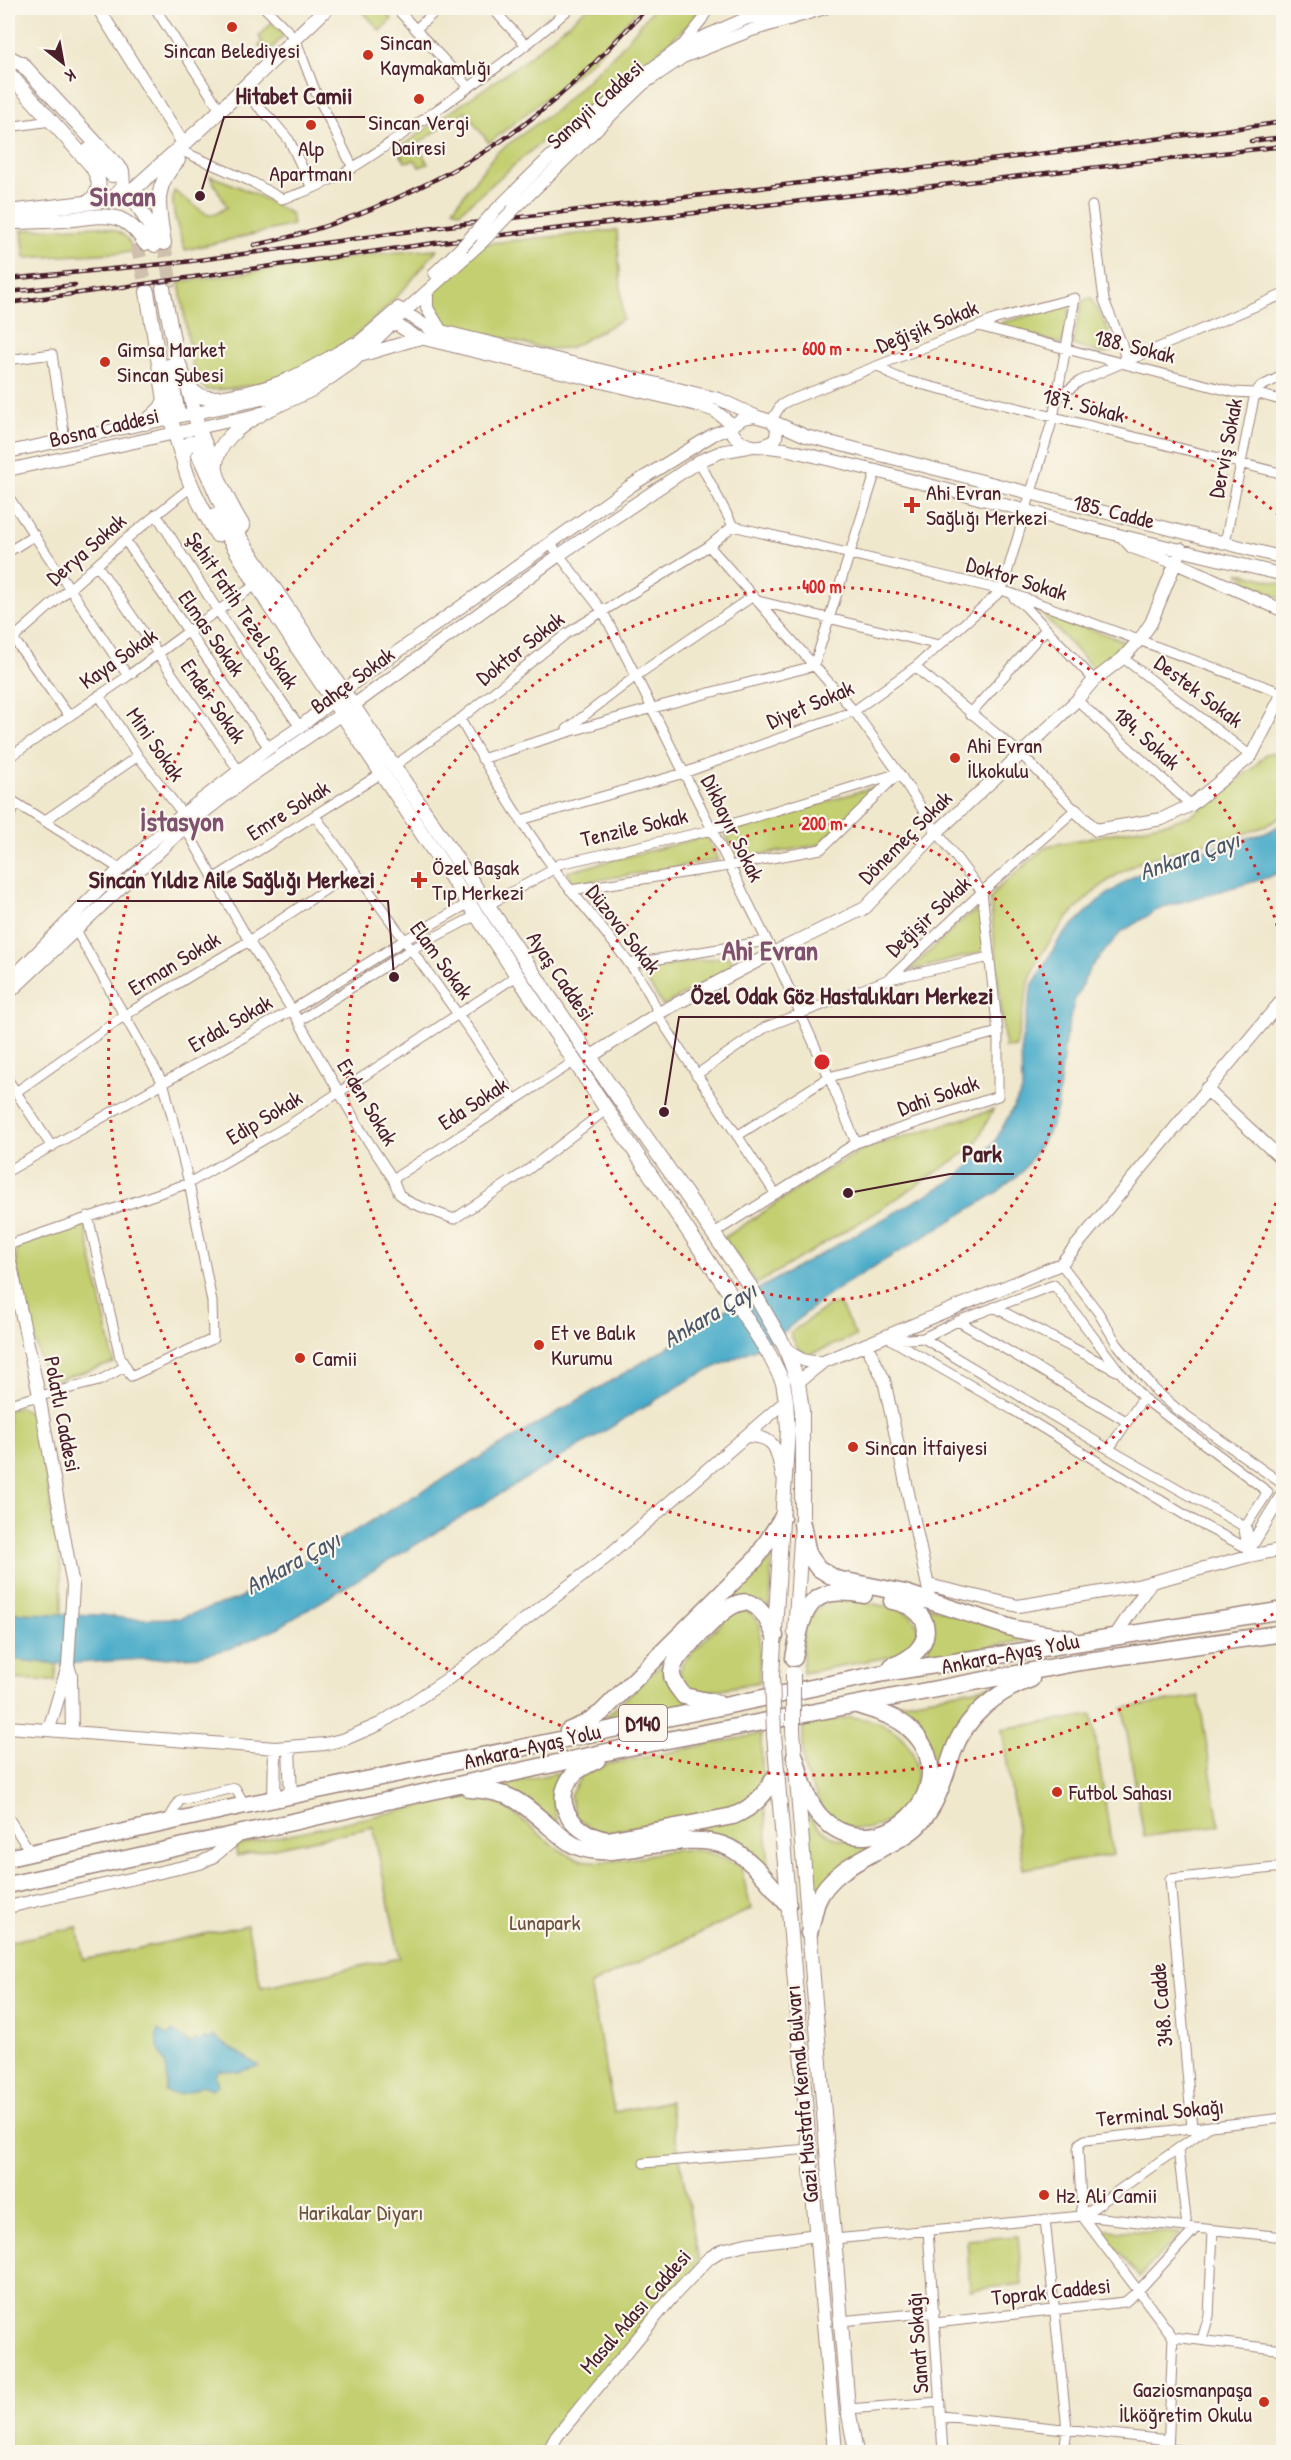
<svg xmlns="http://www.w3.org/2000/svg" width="1291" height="2460" font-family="'Patrick Hand',sans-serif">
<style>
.green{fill:#c3cf70;stroke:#86774e;stroke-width:1.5}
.water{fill:#49acc9;stroke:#4a667a;stroke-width:1.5}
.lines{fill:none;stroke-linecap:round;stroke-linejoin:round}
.secondary-tunnel{stroke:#cfc0ad;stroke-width:14;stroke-dasharray:14 7;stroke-linecap:butt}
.minor-casing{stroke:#9d847c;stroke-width:11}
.tertiary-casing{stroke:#9d847c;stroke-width:14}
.secondary-casing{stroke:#9d847c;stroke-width:16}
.trunk-casing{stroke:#9d847c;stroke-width:19}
.minor{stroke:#fff;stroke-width:9}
.tertiary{stroke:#fff;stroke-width:12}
.secondary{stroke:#fff;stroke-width:14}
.trunk{stroke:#fff;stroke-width:16}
.rail-casing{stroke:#4a1f2b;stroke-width:4.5}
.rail{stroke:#fbf7ec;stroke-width:2;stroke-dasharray:7;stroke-linecap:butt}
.tertiary-bridge-casing{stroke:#9d847c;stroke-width:14;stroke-linecap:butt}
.secondary-bridge-casing{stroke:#9d847c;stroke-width:16;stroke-linecap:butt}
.tertiary-bridge{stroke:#fff;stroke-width:12}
.secondary-bridge{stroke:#fff;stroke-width:14}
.ring{fill:none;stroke:#d62828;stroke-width:3;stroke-dasharray:3 6}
.poi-dot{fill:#c8321e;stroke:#fbf7ec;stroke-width:2}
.labels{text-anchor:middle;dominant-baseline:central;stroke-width:4.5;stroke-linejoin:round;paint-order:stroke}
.shield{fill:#fbf7ec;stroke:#7f6065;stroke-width:1.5}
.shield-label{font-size:21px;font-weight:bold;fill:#4a1f2b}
.poi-label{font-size:22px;fill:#4a1f2b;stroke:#fbf7ec;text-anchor:start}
.street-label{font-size:22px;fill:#4a1f2b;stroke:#fbf7ec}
.park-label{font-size:22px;fill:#6e5440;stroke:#fbf7ec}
.water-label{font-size:24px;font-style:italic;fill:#4a576a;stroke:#fbf7ec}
.district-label{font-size:28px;font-weight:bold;fill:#7f516f;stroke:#fbf7ec}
.centre{fill:#d62828;stroke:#fbf7ec;stroke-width:3}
.ring-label{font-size:18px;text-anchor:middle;font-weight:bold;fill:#d62828;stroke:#fbf7ec;stroke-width:4.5;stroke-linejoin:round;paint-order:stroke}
.leader{fill:none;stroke:#4a1f2b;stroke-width:2}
.callout-dot{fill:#4a1f2b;stroke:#fbf7ec;stroke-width:2}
.callout-label{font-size:24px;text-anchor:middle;font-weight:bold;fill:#4a1f2b;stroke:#fbf7ec;stroke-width:4.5;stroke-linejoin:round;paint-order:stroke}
</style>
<rect width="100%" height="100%" fill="#fbf7ec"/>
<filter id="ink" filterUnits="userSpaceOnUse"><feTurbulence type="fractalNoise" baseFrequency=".0167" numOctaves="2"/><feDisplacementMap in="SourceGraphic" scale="12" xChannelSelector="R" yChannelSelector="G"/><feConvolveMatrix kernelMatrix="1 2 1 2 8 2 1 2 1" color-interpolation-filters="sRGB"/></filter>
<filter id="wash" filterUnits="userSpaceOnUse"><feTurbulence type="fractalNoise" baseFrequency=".008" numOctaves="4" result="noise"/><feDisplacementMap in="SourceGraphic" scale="24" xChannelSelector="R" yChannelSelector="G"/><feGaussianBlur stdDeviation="1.35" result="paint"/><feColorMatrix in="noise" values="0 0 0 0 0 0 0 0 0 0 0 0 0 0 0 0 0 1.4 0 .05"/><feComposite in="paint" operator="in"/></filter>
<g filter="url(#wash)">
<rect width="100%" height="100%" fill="#f0e8cd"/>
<path class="green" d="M360,8H381L392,19L380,31Z
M587,8H639L592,61L489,143L465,111L418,144L428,164L419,167L415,160L405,162L397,149L524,61Z
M654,8H700L693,21L625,80L540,143L460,212L453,209L496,153L557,109L620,49Z
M272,22L284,35L267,54L259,46L262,41L259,37Z
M210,176C240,186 263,197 291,214L293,225L185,250C180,233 169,208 174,191L208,215L216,214L227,207Z
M97,226C112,228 132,234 132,252L25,258L22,230Z
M617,230L623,319L570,348L546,349L490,335L461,333L443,326L432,315V291L479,244Z
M437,249C376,328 312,388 207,390L195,379L193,369L179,282L377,254Z
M1091,298L1118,348L1103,354L1072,345L1082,301Z
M1071,304L1062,344L1004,328L1001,323Z
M1238,572L1283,584V600L1252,584Z
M1039,611L1124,641L1098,670L1094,669Z
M1283,734V816C1251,837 1216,839 1180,850C1166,854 1149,857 1136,864C1094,885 1060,921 1037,962C1026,983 1021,1023 1016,1047L1005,1048L990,899L996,890L1047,846L1171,822L1192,815L1252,769L1266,754L1276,752Z
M880,785L819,845L737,859L725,833Z
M707,836L718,860L574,884L567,872Z
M979,909L982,913L985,948L978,953L909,971L963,919Z
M729,956L734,966L663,1006L640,970Z
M993,1110L974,1147L873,1214L757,1284L724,1238L824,1172L863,1149Z
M85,1225L114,1363L46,1383L16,1266V1247L76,1226Z
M839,1303L856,1336L808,1355L798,1349L790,1333L828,1306Z
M20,1407L36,1417L61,1567L62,1614L8,1613V1529L12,1528L8,1526V1410Z
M772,1548L770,1609L762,1603L720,1605Z
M838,1597L899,1609L911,1615L919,1628L915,1644L898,1655L803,1673C803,1633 797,1615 838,1597Z
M916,1602L1033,1639L919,1659C942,1635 931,1626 916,1602Z
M745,1610L752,1614L760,1625L759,1682L700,1693L691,1691L679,1678L682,1663L732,1612Z
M686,1641L672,1661L689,1704L602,1721Z
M8,1659L57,1664L55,1681L8,1679Z
M1001,1684L959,1723L950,1736L926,1803L925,1749L878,1707Z
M1199,1696L1219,1825L1144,1837L1123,1708Z
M1092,1715L1113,1855L1023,1869L1002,1729Z
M850,1717C876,1720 897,1725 911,1750C934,1792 882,1847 840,1823C835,1820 828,1818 824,1813C820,1807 818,1799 815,1792C811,1785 805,1775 804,1767C802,1754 803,1739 803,1726Z
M761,1734L762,1778L759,1789L737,1807L609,1832L595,1833L575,1816L570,1796L581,1776L600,1766Z
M566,1771C553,1787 551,1804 558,1823L491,1787Z
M463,1797C476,1798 488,1799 499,1804C527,1818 557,1858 588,1861C649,1866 678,1829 741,1867L751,1909L590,1985L614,2112L669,2101L699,2261L541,2452H8V1942L77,1927L84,1960L247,1925L261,1987L400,1958L373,1827L237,1856L235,1846Z
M764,1802L770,1877L757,1863L679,1834Z
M802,1807C833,1850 850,1844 896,1832L810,1899Z
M1101,2230L1181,2233L1139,2277Z
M1018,2236L1022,2284L970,2290L967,2240Z"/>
<path class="water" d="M1283,823V871L1266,878L1160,908L1121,932L1090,968L1074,1002L1065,1040L1057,1109L1048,1133L1022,1172L995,1194L845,1284L820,1301L774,1340L694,1377L279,1627L232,1648L199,1656L57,1664L8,1659V1613L102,1615L129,1619L180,1618L240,1598L667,1348L748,1295L953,1180L994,1143L1022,1091L1021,1045L1032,986L1060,938L1098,901L1131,878L1166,860L1266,833Z
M158,2030L168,2036L172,2031L192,2044L195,2039L200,2042L204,2038L209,2040L212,2036L259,2066L238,2072L219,2070L215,2075L218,2085L212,2089L203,2085C191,2093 179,2097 165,2092C175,2063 150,2047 158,2030Z"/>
</g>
<g filter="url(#ink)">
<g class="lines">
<path class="secondary-tunnel" d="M164,243L171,287
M137,244L147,292
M177,409L192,460"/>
<defs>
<path id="minor" d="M155,8L220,110
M265,8L295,38L316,93L353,168
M396,8L469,87
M492,8L525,44
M416,29L439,8
M682,45L702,20L709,8
M241,90L272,120L289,140L312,188
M8,127L51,121
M184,152L252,182L282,199C335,185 380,150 424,119C474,84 525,49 570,8
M1092,206L1104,300L1122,344L1126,363
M978,326L1233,392L1255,393L1284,401
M8,360L52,354L65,440
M879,366L890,374L904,380L1284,474
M1056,399L1080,381L1284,294
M699,461L733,526
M8,496L128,676
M156,514L218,611L300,727
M125,540L269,748
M550,543L603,612L636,676L773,953L829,1077L856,1143
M1225,543L1255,393L1260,387L1284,375
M709,546L854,711L899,773L937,832L982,892L998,1032V1096L856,1143L714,1233
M8,552L35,535
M97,565L239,771
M1014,598L1025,606L1094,680
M758,601L939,645
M8,631L69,716
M8,643L125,540L192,486
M1123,658L1251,756
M99,695L138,756L183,814L185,827L249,941L292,1010L362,1132L393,1179L399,1194L411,1203L454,1219L529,1169L607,1109
M1077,700L1191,805
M970,714L1046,629
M460,719C489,771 520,822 555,870C576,899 655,986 657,1014L775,1193
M567,729L636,676L753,596
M8,758L128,676L201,622L250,589
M482,759C592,723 703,694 814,666L876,471
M394,766L460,719L566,634L709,546L733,526L1002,590L1283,693
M8,798L120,869
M315,816L473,1035L514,1099
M8,818L16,805
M521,820L684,773L854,711L915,667L1002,590L1053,418L1075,298L996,319L788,401L781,405L771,421
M44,821L138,756
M213,879L382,773
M570,890L729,866L821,849L897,775
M488,905L554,869L559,864L712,830L899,773
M73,925L164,1085L189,1183L212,1302L213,1339L131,1376L120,1357L88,1216
M629,964L766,941
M890,979L990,957
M299,1021L410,950L477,915
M696,1075L766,1027L889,979L982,892L1075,810L1021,754L915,667
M8,1080L52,1147
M16,1092L125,1015L249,941L353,871
M737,1136L829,1077L998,1032
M8,1171L292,1010L403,941L469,903
M393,1179L575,1061
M8,1245L189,1183L289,1125L518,975
M1061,1264L1098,1312L1117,1344L1156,1391L1177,1409L1284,1485
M994,1307L1117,1371
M958,1321L1126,1421
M892,1340L1013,1410L1193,1520L1249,1549
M893,1340L923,1338L958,1321L1054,1285L1120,1372L1143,1398L1268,1492L1245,1527L1105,1447L923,1338
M8,1404L99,1381L126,1366
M1109,1449L1143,1398
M8,1817L31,1853
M167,1822L180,1800L235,1788L245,1805
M1192,2128L1170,1879L1284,1867
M1178,2149L1187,2227
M644,2163L810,2149
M1082,2216L1078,2149L1080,2143L1085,2140L1284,2118
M1082,2216L1173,2337L1284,2350
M1082,2216L1210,2126
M1045,2219L1067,2429L1064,2452
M928,2230L943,2452
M834,2239L1082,2216L1196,2228
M841,2321L935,2312
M935,2323L1125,2302L1138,2291L1196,2228L1284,2237
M1202,2339L1209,2316L1213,2230
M848,2409L940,2402
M941,2416L1168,2440
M1168,2449L1201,2452
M1168,2452L1173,2337"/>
<path id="tertiary" d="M98,8L181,140
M513,210L643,84L683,57L752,30L825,8
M492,214L546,161L627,87L681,47L745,19L791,8
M435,273L462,247
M427,292V308L441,331
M398,308L429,328L719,399L758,417
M388,319L416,337L701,406L715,411L733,425
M363,355L420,338
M755,416L771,421L777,427L776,438C764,451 742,448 732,432L733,425L743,418Z
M774,422L806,436L1284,558
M760,446L785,449L876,471L1122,536L1284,575
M8,452L272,397C322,377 354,347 394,312
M8,470L261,414L313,390L353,362L403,313L483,241
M1122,536L1132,547L1176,563L1284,611
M1075,810L1096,830L1162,819L1191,805L1251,756L1284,691
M8,982L120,869L183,814L269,748L300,727L355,682L632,485L714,434L732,427
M8,994L185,827L245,780L343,713L559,555L699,461L721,452L753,446
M590,1057L657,1014L773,953L865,908L937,832L1021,754L1077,700L1094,680L1123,658L1140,639L1151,623L1181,549
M1206,1089L1284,1161
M8,1252L39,1395L73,1586L68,1665L71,1675L72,1732
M866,1344L884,1380L929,1591
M785,1347C797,1359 805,1363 823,1362
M798,1382L823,1362L1061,1264L1284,998
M747,1436C777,1436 777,1451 782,1476
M1245,1527L1249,1549
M1249,1556L1284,1549
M928,1585L1018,1606L1137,1586L1249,1556V1549L1284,1492
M1115,1636L1151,1582
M8,1727L275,1748L325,1744L345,1739L380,1724L449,1678L608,1556L786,1401
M49,1729L68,1666
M289,1747L291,1797
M274,1801L275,1748
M8,1907L200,1863L214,1856L241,1834
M548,2452L557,2436L672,2297L709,2258L722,2250L746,2244L817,2235"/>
<path id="secondary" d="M8,57L22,64L122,171L123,186L115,197
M8,69L10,75L91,165C100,179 103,190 89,202
M89,150L112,175
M136,202L150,226L155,245
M8,212L111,200L135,188L206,124L327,8
M8,222C26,222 45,221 63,220C100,217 122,206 145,243
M164,243C159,208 151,189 178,160
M163,288L178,366
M147,292L165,400L182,457
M176,357C181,368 185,385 195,393C206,401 219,398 231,396C283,388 309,370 353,345
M169,366L177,409
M188,386L198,427L206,447
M145,423L161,408L165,400
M199,455L226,515L244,544L590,1057L750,1286L785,1347L798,1382L802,1411V1524L795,1633
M216,470L206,447L201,443H190C186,447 183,450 183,455C182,474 207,517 217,535
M217,515L228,537L269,605L733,1298L769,1354L783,1382L786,1401L788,1430L772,1675
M243,526C236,515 218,482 216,470C213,444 242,424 261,414
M793,1731L848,2409L856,2452
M774,1735L835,2452"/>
<path id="trunk" d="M802,1524L808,1554L818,1568L836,1579L905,1593L1015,1629L1069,1638
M892,1601C940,1610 934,1652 892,1666
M794,1658C803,1610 807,1584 864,1595
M717,1703L684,1696C679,1689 671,1681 672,1672C674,1657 690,1645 699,1635C730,1604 752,1580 775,1636
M568,1731L584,1724L601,1713L756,1559L782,1518
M795,1757C801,1777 806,1800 820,1816C875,1876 971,1788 911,1730C897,1716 875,1711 857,1705
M597,1760C589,1764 579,1768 573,1775C548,1804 577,1836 608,1840L733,1816C755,1807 765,1794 777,1774
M470,1789C509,1791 521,1801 550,1827C558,1833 566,1842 576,1846C595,1854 615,1851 635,1848C722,1833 732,1836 788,1905
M8,1858L245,1805L884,1673L1284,1610
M8,1885L625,1748L1080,1662L1284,1633
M809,1933C812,1923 814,1911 817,1902C829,1873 862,1859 888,1845C899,1839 913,1832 921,1822C939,1801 944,1777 953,1752C965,1717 997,1691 1031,1679"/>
</defs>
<use href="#minor" class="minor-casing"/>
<use href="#tertiary" class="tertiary-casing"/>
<use href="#secondary" class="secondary-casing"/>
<use href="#trunk" class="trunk-casing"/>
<use href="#minor" class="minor"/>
<use href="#tertiary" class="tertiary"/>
<use href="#secondary" class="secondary"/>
<use href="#trunk" class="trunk"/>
<defs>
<path id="rail" d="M1251,141L1284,137
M254,245C340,229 453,178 522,126C569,91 608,50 647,8
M8,279L184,262L448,226L1088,148L1284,122
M8,292L75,285
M8,303L449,241L1284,146"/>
</defs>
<use href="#rail" class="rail-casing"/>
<use href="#rail" class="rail"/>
<defs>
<path id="tertiary-bridge" d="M483,241L513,210
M462,247L492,214"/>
<path id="secondary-bridge" d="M772,1675L774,1735
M793,1731V1674"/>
</defs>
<use href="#tertiary-bridge" class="tertiary-bridge-casing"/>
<use href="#secondary-bridge" class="secondary-bridge-casing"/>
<use href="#tertiary-bridge" class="tertiary-bridge"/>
<use href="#secondary-bridge" class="secondary-bridge"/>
</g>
</g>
<g class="ring">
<circle cx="822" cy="1062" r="238"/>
<path d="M1283 1177A475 475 0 1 1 1283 947"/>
<path d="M1280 1608A713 713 0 1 1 1280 516"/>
</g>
<g class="poi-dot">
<circle cx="232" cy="27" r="6"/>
<circle cx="368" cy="55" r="6"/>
<circle cx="419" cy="99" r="6"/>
<circle cx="311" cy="125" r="6"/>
<circle cx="105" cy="362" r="6"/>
<path d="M909 496h6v6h6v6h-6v6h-6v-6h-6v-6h6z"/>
<circle cx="955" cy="758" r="6"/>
<path d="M416 871h6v6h6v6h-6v6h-6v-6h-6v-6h6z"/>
<circle cx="539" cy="1345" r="6"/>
<circle cx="300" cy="1358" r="6"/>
<circle cx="853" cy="1447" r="6"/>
<circle cx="1057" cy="1792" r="6"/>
<circle cx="1044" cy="2195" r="6"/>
<circle cx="1264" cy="2402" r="6"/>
</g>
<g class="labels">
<rect class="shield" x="619" y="1705" width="48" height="36" rx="4.5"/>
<g class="shield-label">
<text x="643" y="1723">D140</text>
</g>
<g class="poi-label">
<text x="380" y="42">Sincan<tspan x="380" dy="25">Kaymakamlığı</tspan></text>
<text x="232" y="50" text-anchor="middle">Sincan Belediyesi</text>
<text x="419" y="122" text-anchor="middle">Sincan Vergi<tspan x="419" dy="25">Dairesi</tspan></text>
<text x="311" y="148" text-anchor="middle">Alp<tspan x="311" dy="25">Apartmanı</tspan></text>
<text x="117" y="349">Gimsa Market<tspan x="117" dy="25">Sincan Şubesi</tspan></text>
<text x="926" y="492">Ahi Evran<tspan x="926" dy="25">Sağlığı Merkezi</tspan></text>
<text x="967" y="745">Ahi Evran<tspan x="967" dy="25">İlkokulu</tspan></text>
<text x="432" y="867">Özel Başak<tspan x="432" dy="25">Tıp Merkezi</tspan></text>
<text x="551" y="1332">Et ve Balık<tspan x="551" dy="25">Kurumu</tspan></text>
<text x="312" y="1358">Camii</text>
<text x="865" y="1447">Sincan İtfaiyesi</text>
<text x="1069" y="1792">Futbol Sahası</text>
<text x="1056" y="2195">Hz. Ali Camii</text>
<text x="1252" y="2389" text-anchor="end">Gaziosmanpaşa<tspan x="1252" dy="25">İlköğretim Okulu</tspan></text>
</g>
<g class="street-label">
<text transform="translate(595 104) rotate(-42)">Sanayii Caddesi</text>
<text transform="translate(927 326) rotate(-22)">Değişik Sokak</text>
<text transform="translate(1135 346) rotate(14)">188. Sokak</text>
<text transform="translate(1084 405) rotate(14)">187. Sokak</text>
<text transform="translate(104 427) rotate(-13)">Bosna Caddesi</text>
<text transform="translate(1225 448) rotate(-79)">Derviş Sokak</text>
<text transform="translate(1114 511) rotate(14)">185. Cadde</text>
<text transform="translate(86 549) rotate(-41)">Derya Sokak</text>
<text transform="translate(1017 578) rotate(17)">Doktor Sokak</text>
<text transform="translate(243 610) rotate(56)">Şehit Fatih Tezel Sokak</text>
<text transform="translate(212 633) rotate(55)">Elmas Sokak</text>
<text transform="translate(520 648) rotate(-38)">Doktor Sokak</text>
<text transform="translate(118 658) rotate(-35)">Kaya Sokak</text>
<text transform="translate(352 680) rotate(-36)">Bahçe Sokak</text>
<text transform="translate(1199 691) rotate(37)">Destek Sokak</text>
<text transform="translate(214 701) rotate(55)">Ender Sokak</text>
<text transform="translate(810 704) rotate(-23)">Diyet Sokak</text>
<text transform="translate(1147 738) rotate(42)">184. Sokak</text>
<text transform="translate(156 744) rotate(55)">Mini Sokak</text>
<text transform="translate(288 810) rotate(-32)">Emre Sokak</text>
<text transform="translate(634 827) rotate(-13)">Tenzile Sokak</text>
<text transform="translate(733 828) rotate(64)">Dikbayır Sokak</text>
<text transform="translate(905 837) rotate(-45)">Dönemeç Sokak</text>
<text transform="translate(928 916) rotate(-43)">Değişir Sokak</text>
<text transform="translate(624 929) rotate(52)">Düzova Sokak</text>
<text transform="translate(442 960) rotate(54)">Elam Sokak</text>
<text transform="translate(174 963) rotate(-31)">Erman Sokak</text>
<text transform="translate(561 976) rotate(56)">Ayaş Caddesi</text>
<text transform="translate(230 1023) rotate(-30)">Erdal Sokak</text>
<text transform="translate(938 1095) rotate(-19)">Dahi Sokak</text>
<text transform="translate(368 1102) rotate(59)">Erden Sokak</text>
<text transform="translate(473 1103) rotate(-33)">Eda Sokak</text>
<text transform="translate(264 1117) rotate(-31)">Edip Sokak</text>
<text transform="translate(63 1414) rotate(79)">Polatlı Caddesi</text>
<text transform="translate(1010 1653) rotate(-11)">Ankara-Ayaş Yolu</text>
<text transform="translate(532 1746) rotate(-13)">Ankara-Ayaş Yolu</text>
<text transform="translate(1161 2005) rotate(-95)">348. Cadde</text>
<text transform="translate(801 2094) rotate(-95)">Gazi Mustafa Kemal Bulvarı</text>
<text transform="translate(1160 2112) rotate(-6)">Terminal Sokağı</text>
<text transform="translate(1051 2291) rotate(-6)">Toprak Caddesi</text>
<text transform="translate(635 2311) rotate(-49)">Masal Adası Caddesi</text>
<text transform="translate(917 2343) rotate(-94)">Sanat Sokağı</text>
</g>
<g class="park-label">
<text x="545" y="1922">Lunapark</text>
<text x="361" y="2212">Harikalar Diyarı</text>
</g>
<g class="water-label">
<text transform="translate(1189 855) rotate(-19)">Ankara Çayı</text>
<text transform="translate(709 1314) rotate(-31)">Ankara Çayı</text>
<text transform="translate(292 1562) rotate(-29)">Ankara Çayı</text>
</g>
<g class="district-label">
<text x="123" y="196">Sincan</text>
<text x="182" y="821">İstasyon</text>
<text x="770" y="950">Ahi Evran</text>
</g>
</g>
<circle cx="822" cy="1062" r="9" class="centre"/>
<g class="ring-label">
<text x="822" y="355">600 m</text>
<text x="822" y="593">400 m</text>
<text x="822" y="830">200 m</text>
</g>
<path class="leader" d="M200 196L224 117H365M394 977L388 901H77M664 1112L679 1017H1006M848 1193L950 1174H1014"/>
<g class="callout-dot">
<circle cx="200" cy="196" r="6"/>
<circle cx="394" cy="977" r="6"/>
<circle cx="664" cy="1112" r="6"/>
<circle cx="848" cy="1193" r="6"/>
</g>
<g class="callout-label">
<text x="294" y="104">Hitabet Camii</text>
<text x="232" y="888">Sincan Yıldız Aile Sağlığı Merkezi</text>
<text x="842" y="1004">Özel Odak Göz Hastalıkları Merkezi</text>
<text x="982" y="1162">Park</text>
</g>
<rect width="1291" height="2460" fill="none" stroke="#fbf7ec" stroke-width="30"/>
<g transform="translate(63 63) rotate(149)" stroke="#fbf7ec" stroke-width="4.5" paint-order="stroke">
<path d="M0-4.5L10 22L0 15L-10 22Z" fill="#4a1f2b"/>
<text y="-9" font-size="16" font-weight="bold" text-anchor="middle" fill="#4a1f2b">K</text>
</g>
</svg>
